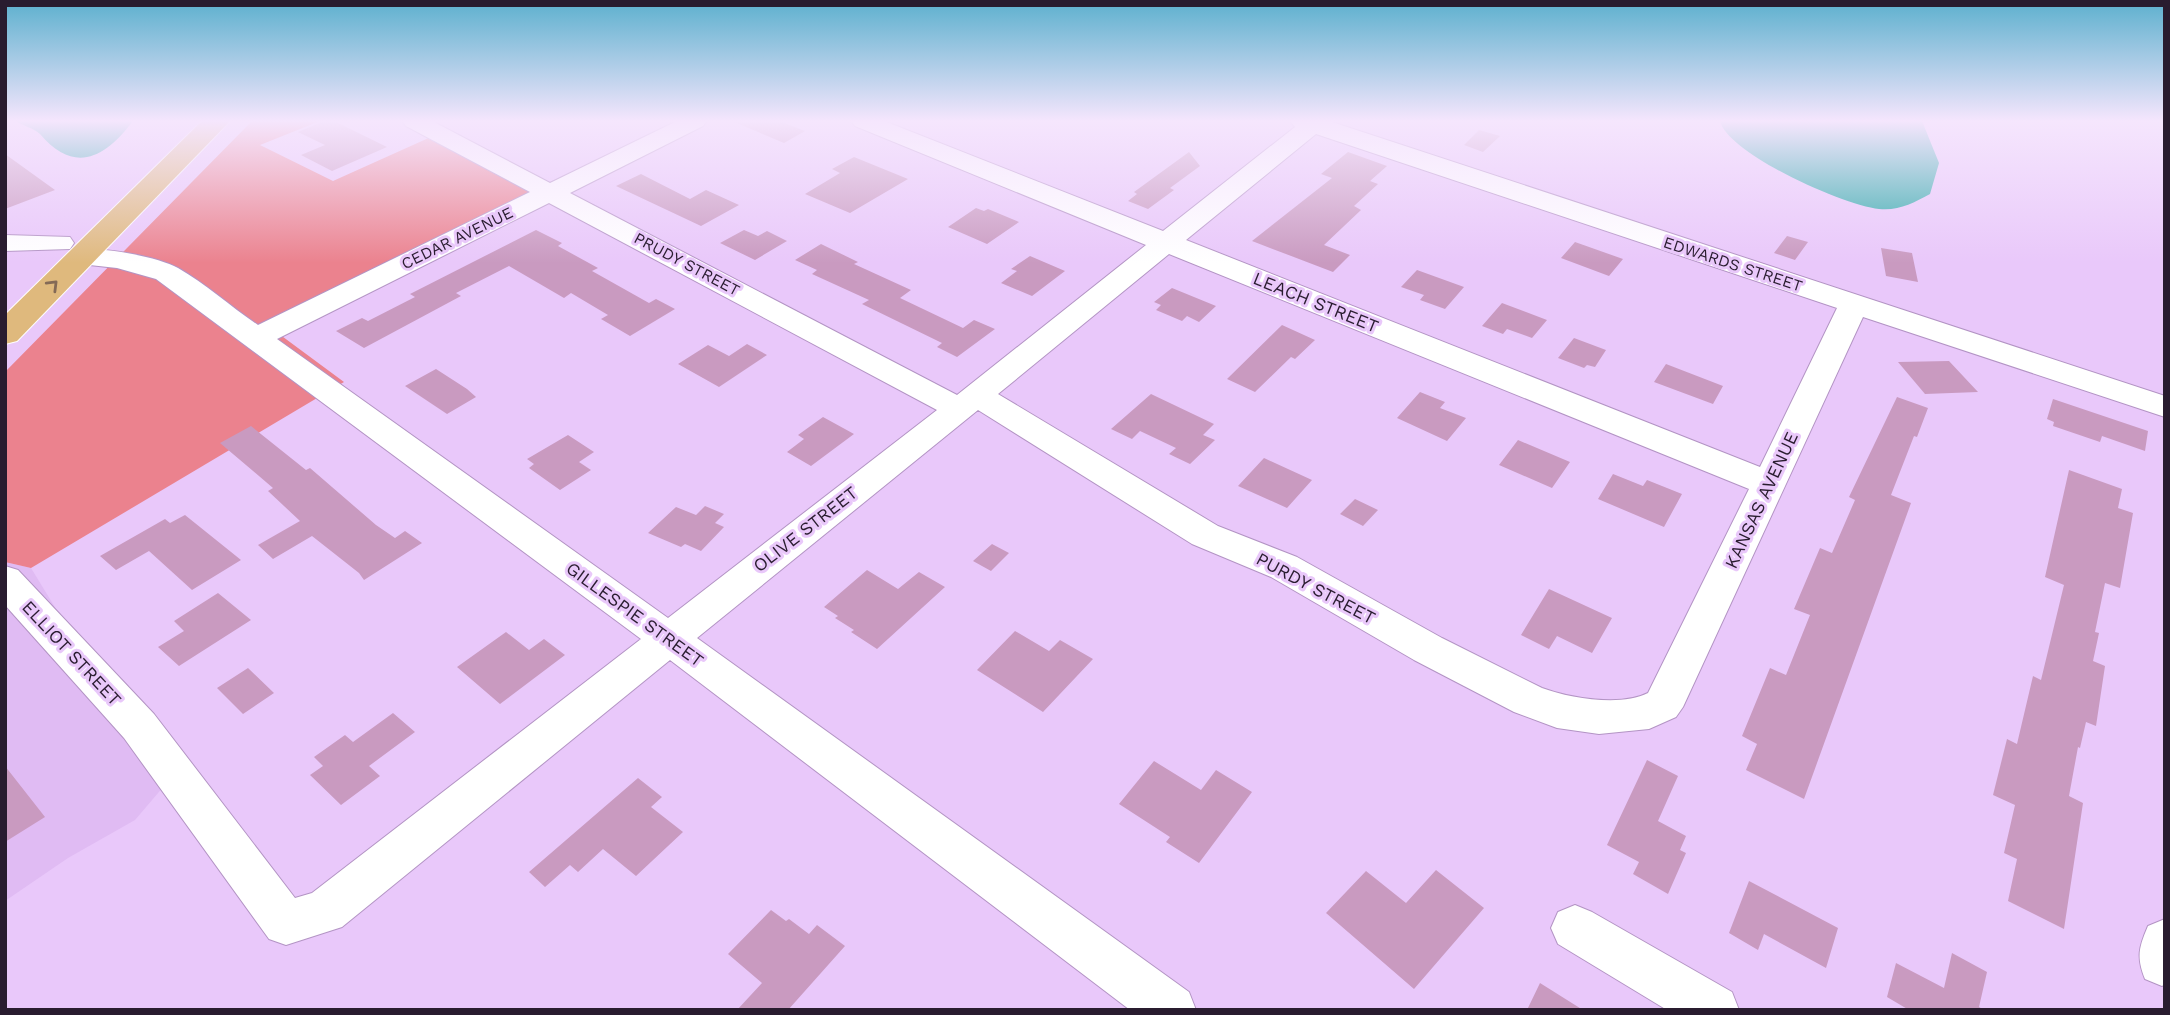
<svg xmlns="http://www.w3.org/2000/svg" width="2170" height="1015" font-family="'Work Sans',sans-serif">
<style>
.built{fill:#e0bbf3}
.green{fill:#eb828e}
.water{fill:#2aa9a7}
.building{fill:#c99ac0}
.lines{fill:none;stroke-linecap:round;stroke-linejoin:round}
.minor-casing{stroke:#b394c4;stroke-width:2}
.major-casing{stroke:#fff;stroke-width:2}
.minor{fill:#fff;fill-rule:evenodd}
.major{fill:#dfb97d;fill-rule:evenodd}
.oneway{stroke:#846a56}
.labels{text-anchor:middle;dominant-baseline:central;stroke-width:6;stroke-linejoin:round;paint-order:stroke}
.far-street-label{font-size:16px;fill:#291c2f;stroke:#e9c8fa}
.street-label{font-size:18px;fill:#291c2f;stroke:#e9c8fa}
</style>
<rect width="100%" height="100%" fill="#e9c8fa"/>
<path class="built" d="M5,562L31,568L164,786L135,820L68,858L5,901Z"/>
<path class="green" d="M252,121H320L260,145L333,181L433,136L542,189L275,331L344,382L31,568L5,562V372Z"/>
<path class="water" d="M16,121H133C104,159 74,174 40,134C34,128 23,126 16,121Z
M1720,121H1922L1939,163L1930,194C1913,203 1899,211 1879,209C1845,206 1728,154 1720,121Z"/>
<path class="building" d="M324,121H334L387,147L332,171L301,155L325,145L298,132Z
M732,121H779L805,131L784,143Z
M1479,130L1500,136L1483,152L1464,145Z
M1189,152L1200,166L1170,188L1174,190L1148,209L1128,201L1137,194L1134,192Z
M1348,152L1387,166L1370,181L1378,184L1354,206L1361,210L1324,245L1350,255L1333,272L1252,241L1332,178L1321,174Z
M5,154L55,190L5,209Z
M854,157L908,179L850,213L805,194L840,173L832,169Z
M641,174L690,199L706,190L739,205L701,226L616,186Z
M976,208L984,211L988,209L1019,222L987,244L948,227Z
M536,230L562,243L558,246L598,268L592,271L649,303L656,299L675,309L630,336L601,319L608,315L571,293L564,298L509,266L456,293L461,296L364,348L336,331L362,318L368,321L415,297L410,294Z
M744,230L758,236L767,231L787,241L755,260L720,243Z
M1787,236L1808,242L1795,260L1774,253Z
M1575,242L1623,259L1609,276L1561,258Z
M821,244L858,262L854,264L911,290L900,298L963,328L974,320L995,329L957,357L937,347L942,343L862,304L869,300L812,274L817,270L795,260Z
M1881,248L1912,253L1918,282L1886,276Z
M1030,256L1065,271L1032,296L1001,283L1017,271L1011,269Z
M1417,270L1464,287L1445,309L1420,300L1424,295L1401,287Z
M1172,288L1216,306L1199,322L1187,316L1182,321L1156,310L1161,305L1154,302Z
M1502,303L1547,320L1532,338L1507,329L1503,334L1482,326Z
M1282,325L1315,340L1295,359L1291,357L1255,392L1227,379Z
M1574,338L1606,350L1595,367L1587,365L1584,368L1558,358Z
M747,344L767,355L719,387L678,364L708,345L729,356Z
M1949,361L1978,392L1925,394L1898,362Z
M1666,364L1723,386L1713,404L1654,382Z
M436,369L467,389L476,397L447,414L405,386Z
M1420,392L1445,402L1440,408L1466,418L1447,441L1397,418Z
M1151,394L1214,424L1203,435L1215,440L1190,464L1169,454L1176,448L1140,431L1132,439L1111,429Z
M1897,397L1928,408L1917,437L1914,436L1891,495L1911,503L1804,799L1746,770L1757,744L1742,736L1770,668L1786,675L1810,615L1794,609L1820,548L1832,553L1855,500L1849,497Z
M2053,399L2148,431L2145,451L2102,436L2100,442L2053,426L2054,422L2047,419Z
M823,417L854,434L811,466L787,452L804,439L798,435Z
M251,426L306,470L310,468L376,525L395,538L405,531L422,543L364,580L359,573L312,536L273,559L258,545L300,521L268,491L273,488L220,443Z
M568,435L594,452L579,462L591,470L560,490L529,468L534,464L527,459Z
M1518,440L1570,462L1552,488L1499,465Z
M1264,458L1312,480L1287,508L1238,486Z
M2069,470L2122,489L2118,508L2133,513L2120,588L2105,583L2095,632L2099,633L2093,661L2105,666L2096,726L2086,722L2080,748L2078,747L2069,796L2083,803L2064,929L2008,901L2017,859L2004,853L2015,805L1993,795L2007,739L2017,744L2033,676L2041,680L2064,585L2045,577Z
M1613,474L1643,486L1647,480L1682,494L1664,527L1598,499Z
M1355,499L1378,510L1363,526L1340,514Z
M705,506L724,514L715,523L724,527L701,551L685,544L681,547L648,533L676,507L696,515Z
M185,515L241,560L192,590L149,551L116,570L100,556L165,519L170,523Z
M992,544L1009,553L991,571L973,561Z
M867,570L898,589L919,572L945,587L877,649L851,632L854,630L835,618L838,616L824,607Z
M1549,589L1612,618L1592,653L1557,636L1549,649L1521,635Z
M218,593L251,620L179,666L158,647L184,631L174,621Z
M1015,631L1049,651L1060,640L1093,659L1043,712L977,670Z
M506,632L529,650L544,639L565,655L500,704L457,667Z
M248,668L274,693L243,714L217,688Z
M393,713L415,732L369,766L380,776L341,805L310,775L323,766L314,757L345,735L353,742Z
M1647,760L1678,776L1658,821L1686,836L1680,850L1686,853L1668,894L1633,874L1639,862L1607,845Z
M1154,761L1201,790L1216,770L1252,792L1199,863L1166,842L1170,837L1119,804Z
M5,766L45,817L5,842Z
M638,778L662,797L651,807L683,832L636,876L603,849L578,872L570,865L545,887L529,872Z
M1436,870L1484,908L1414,989L1326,913L1366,871L1406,903Z
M1749,881L1838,928L1826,968L1764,934L1758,950L1729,933Z
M771,910L786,921L789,919L809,934L817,925L845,946L788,1010H737L762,983L728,954Z
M1952,953L1987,972L1979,1007L1984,1010H1909L1887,997L1896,963L1944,988Z
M1540,983L1583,1010H1527Z"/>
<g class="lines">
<defs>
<path id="minor" d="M402,121H432L550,183L677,121H707L703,126L570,193L957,395L1146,245L855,126L851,121H884L1163,231L1295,127L1290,121H1329L2165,396V417L1863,317L1683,707L1676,717L1649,729L1599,734L1557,728L1514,712L1414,660L1271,577L1192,544L978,410L697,638L1189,992L1196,1010H1130L670,660L342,927L286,945L269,939L124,738L5,605V566L18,570L154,714L295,898L312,893L641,639L156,279L117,268L71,263L67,257L71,251C95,245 156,256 178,268C206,284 231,307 258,325L530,192L406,126ZM1316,134L1837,308L1760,467L1186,240ZM549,203L937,410L668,618L277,339ZM1169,254L1749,489L1648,693C1621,707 1569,698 1542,688L1442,638L1297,557L1218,526L998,394Z
M5,235L70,237L74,243L70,249L5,251Z
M1575,905L1592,912L1732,992L1739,1010H1667L1558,944L1551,928L1558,912Z
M2165,919V984L2162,986L2145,979C2136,957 2139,947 2148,926Z"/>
<path id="major" d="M202,121H230L17,341L5,344V315Z"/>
</defs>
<use href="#minor" class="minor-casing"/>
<use href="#major" class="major-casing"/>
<use href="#minor" class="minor"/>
<use href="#major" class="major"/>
</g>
<defs><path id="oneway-chevron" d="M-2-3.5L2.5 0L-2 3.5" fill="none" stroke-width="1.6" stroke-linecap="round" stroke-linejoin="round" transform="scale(1.75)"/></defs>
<use class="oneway" href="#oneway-chevron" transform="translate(53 285) rotate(-45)"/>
<linearGradient id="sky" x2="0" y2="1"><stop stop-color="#5cb0ce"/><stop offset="0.46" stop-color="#f5e6fd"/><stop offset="1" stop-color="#f5e6fd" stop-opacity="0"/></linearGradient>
<rect width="2170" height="263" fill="url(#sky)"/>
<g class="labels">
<g class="far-street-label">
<text transform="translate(457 238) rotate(-26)">CEDAR AVENUE</text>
<text transform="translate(687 264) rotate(28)">PRUDY STREET</text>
<text transform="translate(1733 264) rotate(18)">EDWARDS STREET</text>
</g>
<g class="street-label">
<text transform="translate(1316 302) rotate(22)">LEACH STREET</text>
<text transform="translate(1761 500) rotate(-65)">KANSAS AVENUE</text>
<text transform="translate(805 529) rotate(-38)">OLIVE STREET</text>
<text transform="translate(1316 588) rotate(28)">PURDY STREET</text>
<text transform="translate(635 614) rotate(36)">GILLESPIE STREET</text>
<text transform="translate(72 653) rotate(47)">ELLIOT STREET</text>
</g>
</g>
<rect width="2170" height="1015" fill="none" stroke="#291c2f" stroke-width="14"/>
</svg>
